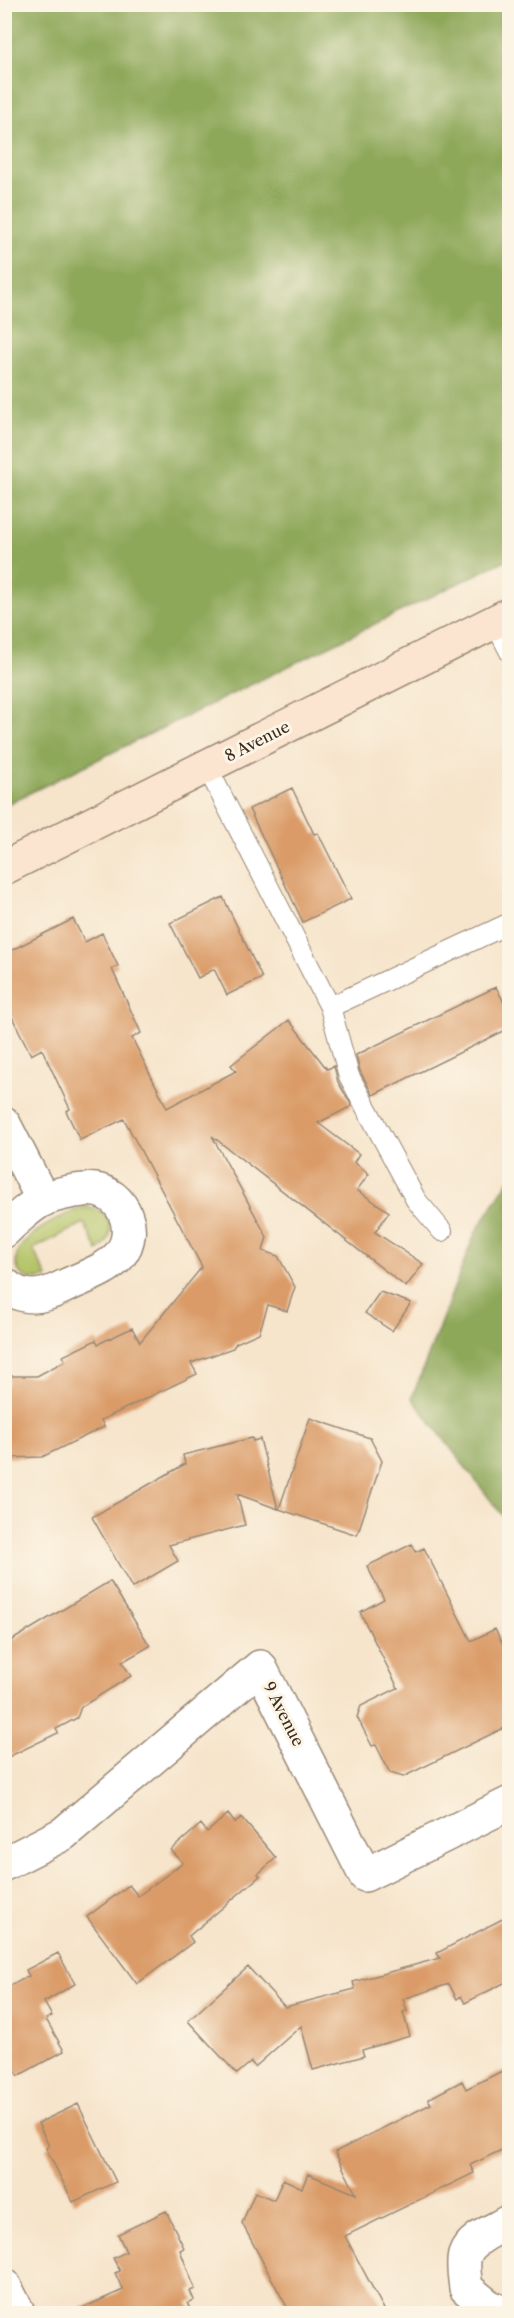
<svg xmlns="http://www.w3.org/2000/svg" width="514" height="2318" font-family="'Libre Caslon Text',serif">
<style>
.green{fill:#b3c265;stroke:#777642;stroke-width:1.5}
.forest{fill:#8ea85a;stroke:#64693c;stroke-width:1.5}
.building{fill:#da9b68}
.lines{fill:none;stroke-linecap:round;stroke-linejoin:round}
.lane-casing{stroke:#988774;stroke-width:22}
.street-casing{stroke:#988774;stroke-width:36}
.secondary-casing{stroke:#988774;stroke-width:36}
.lane{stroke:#fff;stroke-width:20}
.street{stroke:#fff;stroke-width:33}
.secondary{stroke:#fce5d0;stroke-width:33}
.labels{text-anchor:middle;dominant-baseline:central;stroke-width:6;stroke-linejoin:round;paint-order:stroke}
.street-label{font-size:16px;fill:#3b2a1e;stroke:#fcf5e5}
</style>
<rect width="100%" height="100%" fill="#fcf5e5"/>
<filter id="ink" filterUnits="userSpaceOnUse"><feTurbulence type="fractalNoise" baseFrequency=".0167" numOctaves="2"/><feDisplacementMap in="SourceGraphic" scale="12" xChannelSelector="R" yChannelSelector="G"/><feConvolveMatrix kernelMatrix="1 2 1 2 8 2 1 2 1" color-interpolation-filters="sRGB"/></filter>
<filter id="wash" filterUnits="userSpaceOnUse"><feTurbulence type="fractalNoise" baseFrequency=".008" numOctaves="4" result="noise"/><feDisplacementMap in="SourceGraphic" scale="24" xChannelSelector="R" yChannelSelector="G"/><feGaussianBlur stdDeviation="1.35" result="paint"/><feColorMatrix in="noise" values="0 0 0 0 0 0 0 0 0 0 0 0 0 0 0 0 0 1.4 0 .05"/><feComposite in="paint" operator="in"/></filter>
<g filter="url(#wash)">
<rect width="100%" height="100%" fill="#f6e4cb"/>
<path class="green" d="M86,1207L101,1211C114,1224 114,1239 98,1251L84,1223L33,1249L47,1277C38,1280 27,1280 20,1273C0,1243 59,1218 78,1209Z"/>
<path class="forest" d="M5,4L509,5L510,558L5,805Z
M509,1180L510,1524H509L412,1398L475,1233Z"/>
<g id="blocks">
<path class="building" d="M292,788L314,834L318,833L351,899L303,922L249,809Z
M223,897L262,978L227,995L214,969L198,978L170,923Z
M73,919L85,942L102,933L118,966L112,969L141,1033L132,1038L167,1108L236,1071L231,1065L289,1020L327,1069L334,1066L338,1082L352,1106L318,1123L359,1154L354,1162L369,1174L357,1190L389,1212L375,1232L423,1264L406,1287L212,1136L267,1237L263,1251L278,1256L295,1287L287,1311L268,1305L259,1333L236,1343L233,1348L191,1363L197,1374L101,1420L104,1427L42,1457L4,1458V1384H8V1376H37L65,1361L63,1356L96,1340L98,1344L132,1328L140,1342L202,1267L124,1119L80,1140L66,1111L70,1109L42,1049L31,1055L4,1001V954Z
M496,987L510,1014V1028L373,1095L360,1071L356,1055Z
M380,1292L411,1303L392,1331L365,1313Z
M310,1418L370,1438L382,1461L357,1535L279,1509Z
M252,1438L253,1441L260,1439L278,1509L237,1494L245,1525L169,1545L178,1561L132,1588L92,1517L185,1464L183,1455Z
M412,1544L416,1552L424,1548L471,1641L495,1629L510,1658V1725L403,1777L390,1773L376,1745L372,1746L357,1717L361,1706L398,1688L360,1612L384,1599L367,1566Z
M110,1581L150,1646L122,1662L131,1676L81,1707L77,1718L56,1729L58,1733L4,1759V1645Z
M228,1814L235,1823L241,1817L276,1858L258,1874L260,1876L189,1936L193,1942L137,1984L87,1917L129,1885L138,1896L183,1863L171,1850L201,1824L207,1832Z
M510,1915V1980L465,2003L461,1996L457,1999L449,1984L403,1999L407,2011L403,2012L410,2036L362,2050L364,2056L313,2070L301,2026L255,2067L251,2062L237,2074L188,2021L248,1967L285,2007L355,1989L353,1982L440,1958L437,1953Z
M58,1953L75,1984L44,2002L52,2016L46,2019L64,2051L18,2076L4,2052V1989L29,1976L26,1970Z
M510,2067V2146L470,2165L474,2173L345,2236L386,2313H290L242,2223L255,2192L274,2200L283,2179L302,2188L308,2174L356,2194L335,2152L431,2104L428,2099L462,2081L466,2089Z
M78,2104L116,2182L73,2202L46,2148L49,2146L38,2123Z
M166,2211L184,2248L180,2250L195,2289L190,2291L194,2300L188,2303L193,2313H71L123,2290L115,2273L120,2271L113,2258L126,2252L118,2234Z"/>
</g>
</g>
<g filter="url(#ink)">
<use href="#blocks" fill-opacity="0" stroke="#988774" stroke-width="1.5"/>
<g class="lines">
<defs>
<path id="lane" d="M494,621L510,652
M207,767L330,1007L349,1076L416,1200L442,1231
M330,1007L510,923"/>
<path id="street" d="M4,1124L43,1200
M4,1231C13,1222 33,1204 44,1199C55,1195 72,1191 84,1190C120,1185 142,1229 119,1256C106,1271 81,1278 63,1287C42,1298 23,1301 4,1284
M4,1864L63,1834L260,1667L365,1875L510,1803
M4,2285L19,2314
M505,2314L488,2306L466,2288C465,2279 462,2265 465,2255C471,2238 495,2230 510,2221"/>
<path id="secondary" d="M4,868L510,614"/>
</defs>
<use href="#lane" class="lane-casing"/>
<use href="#street" class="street-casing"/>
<use href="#secondary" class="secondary-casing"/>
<use href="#lane" class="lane"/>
<use href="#street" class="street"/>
<use href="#secondary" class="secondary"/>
</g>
</g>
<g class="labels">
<g class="street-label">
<text transform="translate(257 741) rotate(-27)">8 Avenue</text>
<text transform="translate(284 1714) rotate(63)">9 Avenue</text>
</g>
</g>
<rect width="514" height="2318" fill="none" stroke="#fcf5e5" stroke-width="24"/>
</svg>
